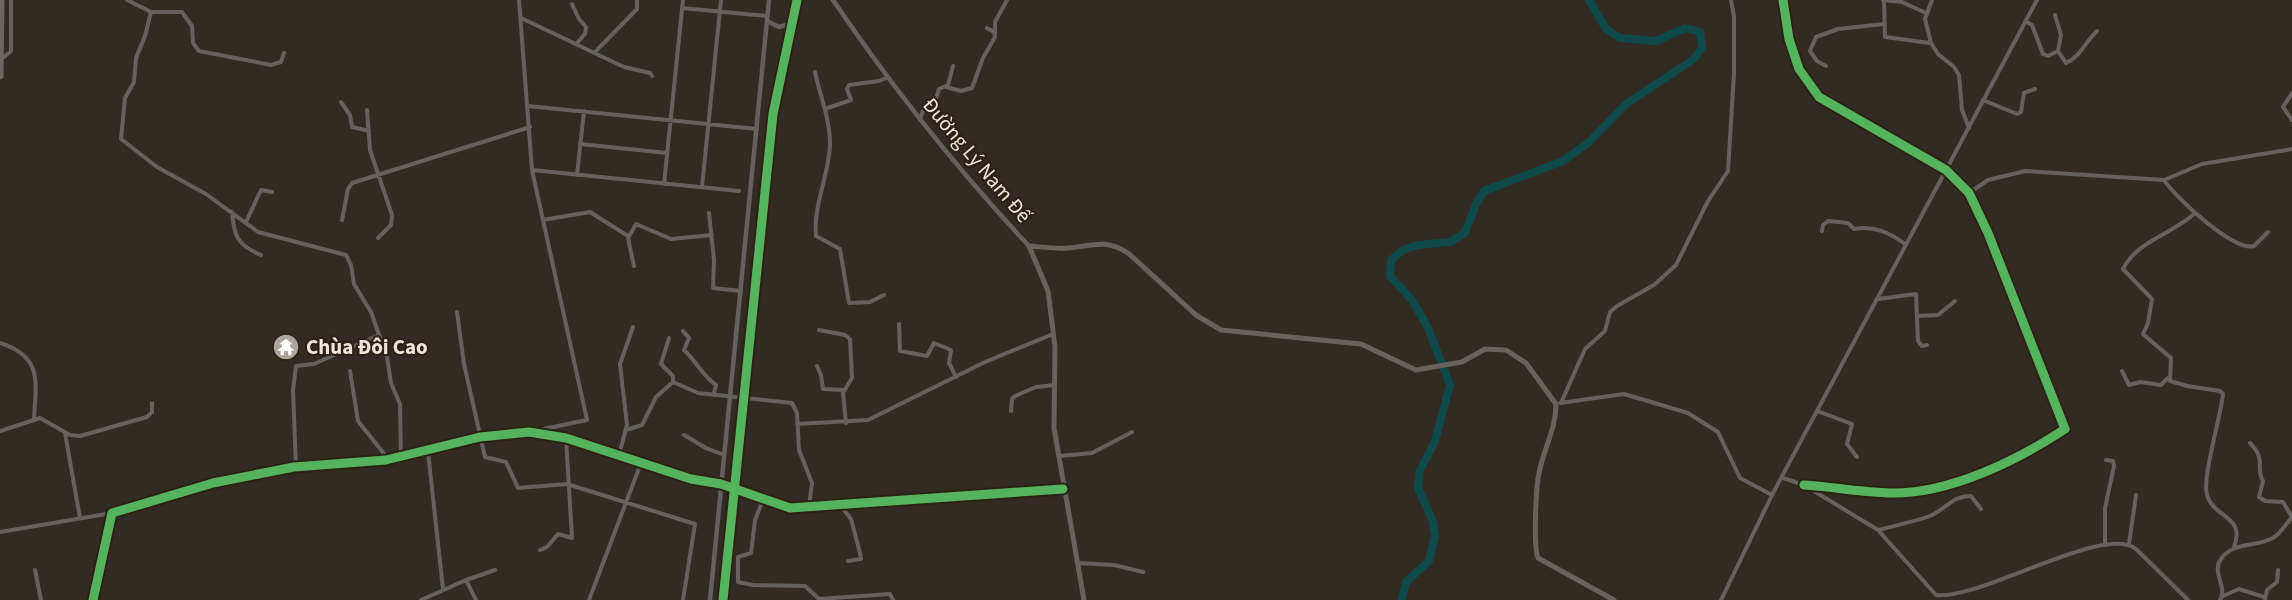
<svg xmlns="http://www.w3.org/2000/svg" width="2292" height="600" font-family="'Source Sans 3',sans-serif">
<style>
.lines{fill:none;stroke-linecap:round;stroke-linejoin:round}
.river{stroke:#0f4949;stroke-width:8}
.minor{stroke:#64615e;stroke-width:4}
.tertiary{stroke:#64615e;stroke-width:4.5}
.secondary{stroke:#67625e;stroke-width:5}
.motorway{stroke:#6b6661;stroke-width:7}
.cycleway-casing{stroke:#2c2213;stroke-width:13}
.cycleway{stroke:#56b35d;stroke-width:9}
.labels{text-anchor:middle;dominant-baseline:central;stroke-width:4.5;stroke-linejoin:round;paint-order:stroke}
.street-label{font-size:21px;fill:#ece6dc;stroke:#2c2213}
.poi-label{font-size:21px;font-weight:bold;fill:#ece6dc;stroke:#2c2213;text-anchor:start}
</style>
<rect width="100%" height="100%" fill="#312b23"/>
<g class="lines">
<path class="river" d="M1402,600L1406,582L1429,561L1435,535L1432,519L1418,488L1420,470L1435,441L1450,385L1428,328L1412,300L1390,276L1391,260L1403,250L1418,245L1450,242L1465,233L1476,204L1484,191L1563,161L1589,142L1626,104L1694,59L1702,48L1700,32L1685,28L1656,41L1620,38L1606,29L1589,0"/>
<path class="minor" d="M127,0L151,12H182L192,26L193,43L199,51L271,65L281,62L284,53
M519,0L532,170L587,420L529,432
M1783,0L1789,39L1799,69L1819,97L1946,170L1969,193L1988,233L2065,429C2018,460 1950,494 1891,493C1862,492 1833,487 1804,485
M1883,0L1902,2L1926,13
M1884,0L1885,37L1930,43
M1932,0L1925,19L1931,43L1938,54L1954,67L1959,75L1962,110L1969,128
M572,4L579,19L586,27L585,34L577,43
M682,8L767,16
M151,12L145,36L136,58L134,82L125,98L121,139L157,167L206,194L258,232L346,255L351,265L354,284L371,312L387,357L391,383L400,404L401,458
M2055,15L2061,35L2058,51
M521,18L624,67L650,73L652,76
M2025,21L2032,25L2043,54L2048,56L2058,51L2066,63C2080,57 2086,41 2097,31
M995,34V22L1007,0
M595,52L637,9V0
M4,57L11,51V0
M1826,66L1817,61L1810,51L1816,37L1838,29L1884,24
M815,72C820,96 830,119 830,144C829,176 813,205 816,236L840,249L849,303L870,302L884,295
M946,87L961,91L972,88L983,58L995,37L994,32L987,28
M2292,93L2283,107L2292,120
M1983,100L2017,114L2021,112L2024,93L2035,89
M341,102L350,115L352,127L369,131
M528,106L757,129
M825,109L851,100L847,89L849,85L879,81L886,78
M367,110L370,150L392,215L391,225L378,238
M920,119L923,111L934,105L939,89L948,85L953,66
M580,144L667,153
M532,170L739,191
M577,175L584,111
M2164,180C2175,197 2234,252 2254,246L2268,232
M664,184L683,0
M702,187L721,0
M1969,193L1988,180L2025,171L2164,180L2202,164L2292,149
M232,212C234,236 237,245 261,255
M709,213L714,260L713,288L741,291
M2194,214C2172,234 2137,241 2123,269L2152,299L2148,323L2143,334L2171,358L2170,381L2187,386L2220,391L2223,394C2221,416 2202,477 2207,495C2214,519 2246,515 2234,547
M342,220L348,189L352,183L530,127
M543,220L590,212L628,236
M246,222L261,190L272,192
M1822,231L1823,225L1828,221L1848,223L1854,229C1874,225 1890,233 1905,244
M634,266L628,238L636,224L671,239L712,235
M1878,299L1916,294L1918,341L1922,346L1927,345
M457,312L464,364L485,457L506,462L518,488L567,484L695,524L683,600
M1918,316L1938,315L1955,301
M899,324L900,351L927,356L934,343L951,350L949,363L956,377
M819,330L845,335L850,339L852,378L843,393L846,423
M683,331L689,338L684,350C696,361 702,375 716,385L714,393
M669,338L661,364L673,376V382
M0,343C43,357 36,381 34,419
M817,366L821,375L823,389L844,390
M350,371L358,421L389,460
M2122,371L2129,385L2140,382L2161,385L2168,378
M1560,403L1624,394L1688,413L1718,432L1740,478L1772,495
M1561,403L1585,349L1605,331L1610,312L1617,306L1654,285L1676,265L1708,201L1728,171L1734,73V16L1731,0
M1011,411L1012,399L1015,396L1036,387L1055,385
M1817,411L1852,424L1847,444L1857,457
M797,424L868,420L985,362L1053,334
M626,430L642,425L656,397L673,382L698,393L792,403L797,413L799,450L812,483L809,506
M0,431L40,418L70,435L80,436L147,417L152,412V403
M65,433L80,518
M684,435L706,448L724,455
M2250,443C2267,460 2255,467 2263,481L2259,497L2265,501L2283,502L2292,517
M428,452L443,589
M619,455L627,425L620,364L633,327
M1059,456L1092,453L1132,432
M296,467L293,390L296,366L314,364L379,335
M1783,478L1804,485L1878,530L1936,595C1981,600 2105,523 2136,549L2188,600
M763,500L755,520L751,553L738,557V582L753,585L805,586L819,599L890,594L893,600
M840,505L851,519L860,553L861,559L848,561
M1879,530C1895,525 1914,522 1930,516C1945,510 1953,495 1971,496L1981,509
M0,532L112,513
M2105,544V508L2114,466L2113,461L2106,460
M2129,544L2136,495
M540,550L547,547L558,534L572,538L566,438
M1077,563L1114,565L1143,572
M35,570L41,600
M466,580L495,570
M2223,596L2239,589L2264,597
M421,600L466,580L476,600
M589,600L641,463
M1721,600L1772,495L2037,0
M2220,600C2228,587 2211,572 2221,559C2232,542 2256,547 2273,538C2280,534 2286,524 2292,517
M2265,600L2267,590L2277,582L2278,570"/>
<path class="tertiary" d="M833,0C892,87 957,169 1029,246
M767,21L779,27L794,23
M93,600L112,513L213,483L294,467L386,460L480,437L529,432L566,438L691,479L721,484L790,508L1063,489
M710,600L769,0
M723,600L773,114L797,0"/>
<path class="secondary" d="M1084,600L1054,428L1055,347L1048,291L1029,246C1042,247 1055,249 1068,248C1093,246 1104,238 1128,253L1196,315L1221,330L1361,344L1416,370L1462,362L1485,349L1506,350L1526,363L1556,404C1556,429 1544,448 1539,473C1536,487 1533,545 1538,558L1614,600"/>
<path class="motorway" d="M0,76L1,0"/>
<defs>
<path id="cycleway" d="M1783,0L1789,39L1799,69L1819,97L1946,170L1969,193L1988,233L2065,429C2018,460 1950,494 1891,493C1862,492 1833,487 1804,485
M93,600L112,513L213,483L294,467L386,460L480,437L529,432L566,438L691,479L721,484L790,508L1063,489
M723,600L773,114L797,0"/>
</defs>
<use href="#cycleway" class="cycleway-casing"/>
<use href="#cycleway" class="cycleway"/>
</g>
<defs>
<symbol id="temple-disc" viewBox="-11 -11 22 22"><circle r="9.5" fill="#aba59b" stroke="#2c2213"/><path d="M0-6L5-2H3V0L6.5 2.5H4V6H1.5V3h-3V6H-4V2.5H-6.5L-3 0V-2H-5Z" fill="#fff"/></symbol>
</defs>
<g fill-rule="evenodd">
<use href="#temple-disc" x="271" y="332" width="30" height="30"/>
</g>
<g class="labels">
<g class="street-label">
<text transform="translate(977 160) rotate(50)">Đường Lý Nam Đế</text>
</g>
<g class="poi-label">
<text x="306" y="347">Chùa Đôi Cao</text>
</g>
</g>
</svg>
